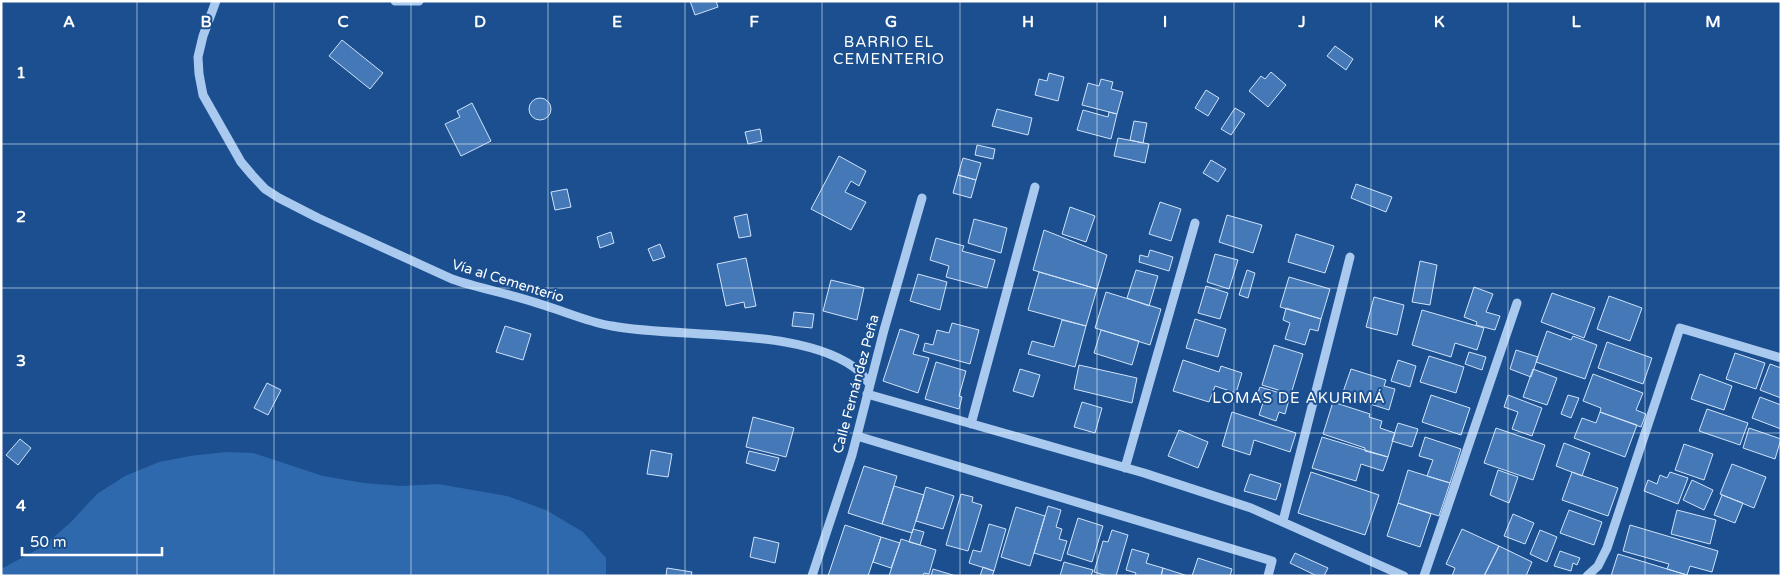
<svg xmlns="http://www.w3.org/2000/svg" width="1782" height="577" font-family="'Varela Round',sans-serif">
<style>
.green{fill:#2e69ad}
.building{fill:#4478b7;stroke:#cfe3fa}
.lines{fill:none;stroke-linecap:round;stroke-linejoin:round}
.minor{stroke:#a9c9ee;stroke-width:9}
.grid{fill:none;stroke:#fff;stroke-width:1;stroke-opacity:0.55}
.labels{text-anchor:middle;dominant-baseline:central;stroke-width:4;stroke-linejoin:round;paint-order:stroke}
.street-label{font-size:14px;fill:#fff;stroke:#1b4f8f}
.neighbourhood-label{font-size:15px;letter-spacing:1px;fill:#fff;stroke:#1b4f8f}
.grid-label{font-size:16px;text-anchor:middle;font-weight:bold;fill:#fff;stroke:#1b4f8f;stroke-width:4;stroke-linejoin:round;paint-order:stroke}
</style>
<rect width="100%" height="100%" fill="#1b4f8f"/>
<path class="green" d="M226,452L253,453L323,476L364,483L401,486L438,484L507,496L546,510L583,532L606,558V576H1V569L42,547L70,523L97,494L125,476L159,462L190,456Z"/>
<path class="building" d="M690,1H716L718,7L695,15Z
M342,40L383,73L370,89L329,56Z
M1335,46L1353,59L1346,70L1327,56Z
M1271,72L1286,85L1268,107L1249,91L1261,76L1265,79Z
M1049,73L1064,77L1058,101L1035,95L1039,79L1047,81Z
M1101,79L1113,82L1111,89L1123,92L1117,114L1082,105L1088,83L1099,86Z
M1206,90L1219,98L1208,116L1195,108Z
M529 109a11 11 0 1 1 22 0a11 11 0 1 1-22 0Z
M472,103L491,141L461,156L445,124L460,117L457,111Z
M1235,108L1245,114L1231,135L1221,129Z
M997,109L1032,118L1028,135L992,126Z
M1083,110L1108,117L1109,112L1117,114L1111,139L1077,130Z
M1134,121L1147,123L1143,143L1130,140Z
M760,129L762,141L748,144L745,132Z
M1118,138L1149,144L1145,163L1114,156Z
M977,145L995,149L993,159L975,155Z
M839,156L866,171L859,186L851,181L845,192L866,202L851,230L811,209Z
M963,158L981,163L976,180L958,175Z
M1211,160L1226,169L1218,182L1203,173Z
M958,175L976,180L971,198L953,193Z
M1356,184L1392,197L1386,212L1351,198Z
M567,189L571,207L555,210L551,192Z
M1160,202L1181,209L1171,241L1149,234Z
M1070,207L1095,216L1086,242L1062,234Z
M747,214L751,236L739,238L734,217Z
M1227,215L1262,225L1253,253L1219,242Z
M974,219L1007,228L1001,253L968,243Z
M1044,230L1107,255L1097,289L1033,270Z
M611,232L614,243L600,248L597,237Z
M1296,234L1334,246L1325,273L1288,262Z
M936,238L964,246L962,251L995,260L987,288L946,277L949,266L930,260Z
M660,244L665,257L653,261L648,249Z
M1150,250L1173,257L1169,271L1139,262L1140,255L1148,257Z
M1215,254L1238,260L1229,289L1207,282Z
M746,258L756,306L745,308L744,302L726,306L717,264Z
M1420,261L1437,265L1430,305L1412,302Z
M1136,270L1158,276L1149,306L1127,298Z
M1247,270L1255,273L1248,298L1239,295Z
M1039,272L1097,289L1086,326L1028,310Z
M918,274L947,282L940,310L910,301Z
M1289,277L1330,289L1321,319L1280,307Z
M831,280L864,288L857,320L823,311Z
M1206,286L1228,293L1220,319L1198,313Z
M1474,287L1493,294L1486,312L1500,316L1495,330L1476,325L1477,322L1464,317Z
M1106,292L1161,309L1150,345L1095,328Z
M1552,293L1595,308L1584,338L1541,322Z
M1609,296L1642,308L1630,341L1597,329Z
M1374,297L1404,305L1397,335L1366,327Z
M1286,308L1321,319L1318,331L1310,329L1305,345L1285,339L1290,323L1283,320Z
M1422,310L1484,328L1477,350L1455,343L1451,357L1412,345Z
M794,312L814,314L812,328L792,326Z
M1195,319L1226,329L1218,357L1186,348Z
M1062,320L1086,326L1075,367L1028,354L1032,341L1054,347Z
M952,323L979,330L970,364L923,351L925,343L933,345L937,330L949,333Z
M505,326L531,334L523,360L496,352Z
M900,329L919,335L913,354L929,358L918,393L883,381Z
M1101,330L1139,341L1132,365L1094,353Z
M1547,331L1571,340L1573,336L1597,345L1585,379L1536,362Z
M1607,342L1652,358L1643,384L1598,368Z
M1274,345L1303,354L1291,394L1262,385Z
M1516,350L1538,357L1531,377L1510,369Z
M1469,352L1486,357L1482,370L1465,364Z
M1735,353L1765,363L1756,389L1726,379Z
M1429,356L1464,367L1456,393L1420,382Z
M1183,360L1219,372L1221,366L1242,373L1236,393L1215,386L1209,402L1173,391Z
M1398,360L1416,366L1410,387L1391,381Z
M936,362L966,371L959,396L962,397L959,409L925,399Z
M1770,364L1781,368V398L1760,390Z
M1079,365L1137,378L1132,403L1074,389Z
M1020,369L1040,375L1033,397L1013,391Z
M1351,369L1386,380L1384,386L1395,389L1389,410L1342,395Z
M1533,369L1557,378L1547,405L1523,397Z
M1593,374L1643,393L1636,410L1646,414L1641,427L1600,412L1601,408L1583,401Z
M1700,374L1732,386L1724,410L1691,399Z
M267,383L281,390L268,415L254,408Z
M1260,387L1290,396L1285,414L1279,412L1276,421L1259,415L1264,400L1256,398Z
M1431,395L1470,408L1461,435L1422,422Z
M1508,395L1542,408L1532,436L1512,429L1518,412L1504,407Z
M1568,395L1579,398L1571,418L1561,414Z
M1760,397L1781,405V429L1752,418Z
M1082,402L1102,408L1095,433L1074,427Z
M1333,402L1370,414L1369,417L1382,421L1380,428L1395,433L1388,457L1365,451V448L1323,434Z
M1707,409L1748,423L1740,445L1699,431Z
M1232,412L1296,433L1290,452L1254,440L1250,455L1222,446Z
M1600,412L1637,425L1625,457L1574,438L1582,418L1596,423Z
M753,417L794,428L786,457L746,447Z
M1398,423L1418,429L1412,447L1392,441Z
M1496,428L1545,445L1533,480L1484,463Z
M1749,428L1781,439L1775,459L1743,448Z
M1179,430L1208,442L1198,468L1168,456Z
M1322,437L1388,457L1383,471L1361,464L1356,481L1312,468Z
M1425,437L1461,449L1450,483L1427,476L1433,460L1419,456Z
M20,439L31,448L18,465L6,455Z
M1564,443L1590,453L1582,476L1556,466Z
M1684,444L1713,454L1704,480L1675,470Z
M651,450L672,454L668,477L647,474Z
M749,451L779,458L775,471L746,463Z
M1732,464L1766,477L1754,508L1720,494Z
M864,466L897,476L882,524L848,513Z
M1408,470L1450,483L1439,516L1398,503Z
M1498,470L1518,477L1509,503L1490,495Z
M1311,472L1379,495L1365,535L1298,513Z
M1572,472L1618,488L1608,516L1562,500Z
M1670,472L1688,478L1678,504L1644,491L1648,480L1657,484L1660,475L1667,478Z
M1250,474L1281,484L1276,500L1244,491Z
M1692,480L1713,490L1704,510L1683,500Z
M894,486L924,495L912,533L882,524Z
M926,487L954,496L943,529L916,521Z
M961,494L973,497L972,502L982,505L968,551L946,545Z
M1722,495L1743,503L1735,523L1714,515Z
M1398,503L1431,514L1420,547L1387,536Z
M1048,506L1061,510L1056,527L1062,529L1059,539L1067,541L1061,561L1034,553Z
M1016,507L1045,516L1030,566L1001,557Z
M1569,510L1602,522L1594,545L1560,533Z
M1677,510L1716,520L1710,544L1671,534Z
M1513,514L1534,523L1525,544L1504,536Z
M1078,518L1103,526L1092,562L1067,554Z
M989,524L1006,529L994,571L969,563L973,550L981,552Z
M845,525L881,537L868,576H828Z
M1630,525L1718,551L1712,572L1690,566L1687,575L1667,569L1669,564L1623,551Z
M913,529L924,532L920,545L909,542Z
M1462,529L1499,546L1484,576H1452L1455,568L1446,564Z
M1112,530L1128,535L1116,576H1108L1094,572L1103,541L1108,542Z
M1540,530L1557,537L1547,562L1530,554Z
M754,537L779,543L775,563L750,557Z
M881,537L900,543L891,568L873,562Z
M901,539L936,550L929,574L924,573L923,576H889Z
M1499,546L1532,562L1526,576H1484Z
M1132,549L1149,554L1146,563L1163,568L1161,576H1135L1136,573L1126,570Z
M1560,551L1580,558L1577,565L1573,563L1571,571L1554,566Z
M1295,553L1328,568L1324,576H1317L1290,563Z
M1618,554L1687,575V576H1611Z
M1198,558L1232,569L1230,576H1192Z
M1064,562L1093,570L1091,576H1060Z
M983,567L994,571L992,576H980Z
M667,568L692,572L691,576H666Z
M1163,568L1188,576H1161Z
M933,569L956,576H931Z"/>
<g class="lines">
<path class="minor" d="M216,1L203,36L198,57L199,74L203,95L241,162L252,175L265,189L279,198L318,218L452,279C481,289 511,294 540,304C564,311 587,322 612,326C680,339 808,326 860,372C863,375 866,380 869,383
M395,1H419
M867,394L1144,473L1251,508L1404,576
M971,424L1035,187
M857,436L1272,561L1268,576
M1125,468L1195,223
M1283,521L1350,257
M812,576L852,455L884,330L922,198
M1424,576L1517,303
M1587,576L1598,566L1607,548L1680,328L1781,358"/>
</g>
<path class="grid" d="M137,1V576M274,1V576M411,1V576M548,1V576M685,1V576M822,1V576M960,1V576M1097,1V576M1234,1V576M1371,1V576M1508,1V576M1645,1V576M1,144H1781M1,288H1781M1,433H1781"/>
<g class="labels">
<g class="street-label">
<text transform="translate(508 281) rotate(17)">Vía al Cementerio</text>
<text transform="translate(856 384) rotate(-75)">Calle Fernández Peña</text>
</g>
<g class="neighbourhood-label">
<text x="889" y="42">BARRIO EL<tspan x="889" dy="17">CEMENTERIO</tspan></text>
<text x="1299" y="398">LOMAS DE AKURIMÁ</text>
</g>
</g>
<g class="grid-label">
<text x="69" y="27">A</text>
<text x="206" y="27">B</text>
<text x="343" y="27">C</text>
<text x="480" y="27">D</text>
<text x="617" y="27">E</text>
<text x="754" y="27">F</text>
<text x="891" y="27">G</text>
<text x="1028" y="27">H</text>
<text x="1165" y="27">I</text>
<text x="1302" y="27">J</text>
<text x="1439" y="27">K</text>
<text x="1576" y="27">L</text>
<text x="1713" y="27">M</text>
<text x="21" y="78">1</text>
<text x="21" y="222">2</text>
<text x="21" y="366">3</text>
<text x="21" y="511">4</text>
</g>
<rect width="1782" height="577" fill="none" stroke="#ffffff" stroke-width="5"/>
<path d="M22 547v8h140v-8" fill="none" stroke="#ffffff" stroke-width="2.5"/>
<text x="30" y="547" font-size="15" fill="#ffffff" stroke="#1b4f8f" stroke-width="4" paint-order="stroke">50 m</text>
</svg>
